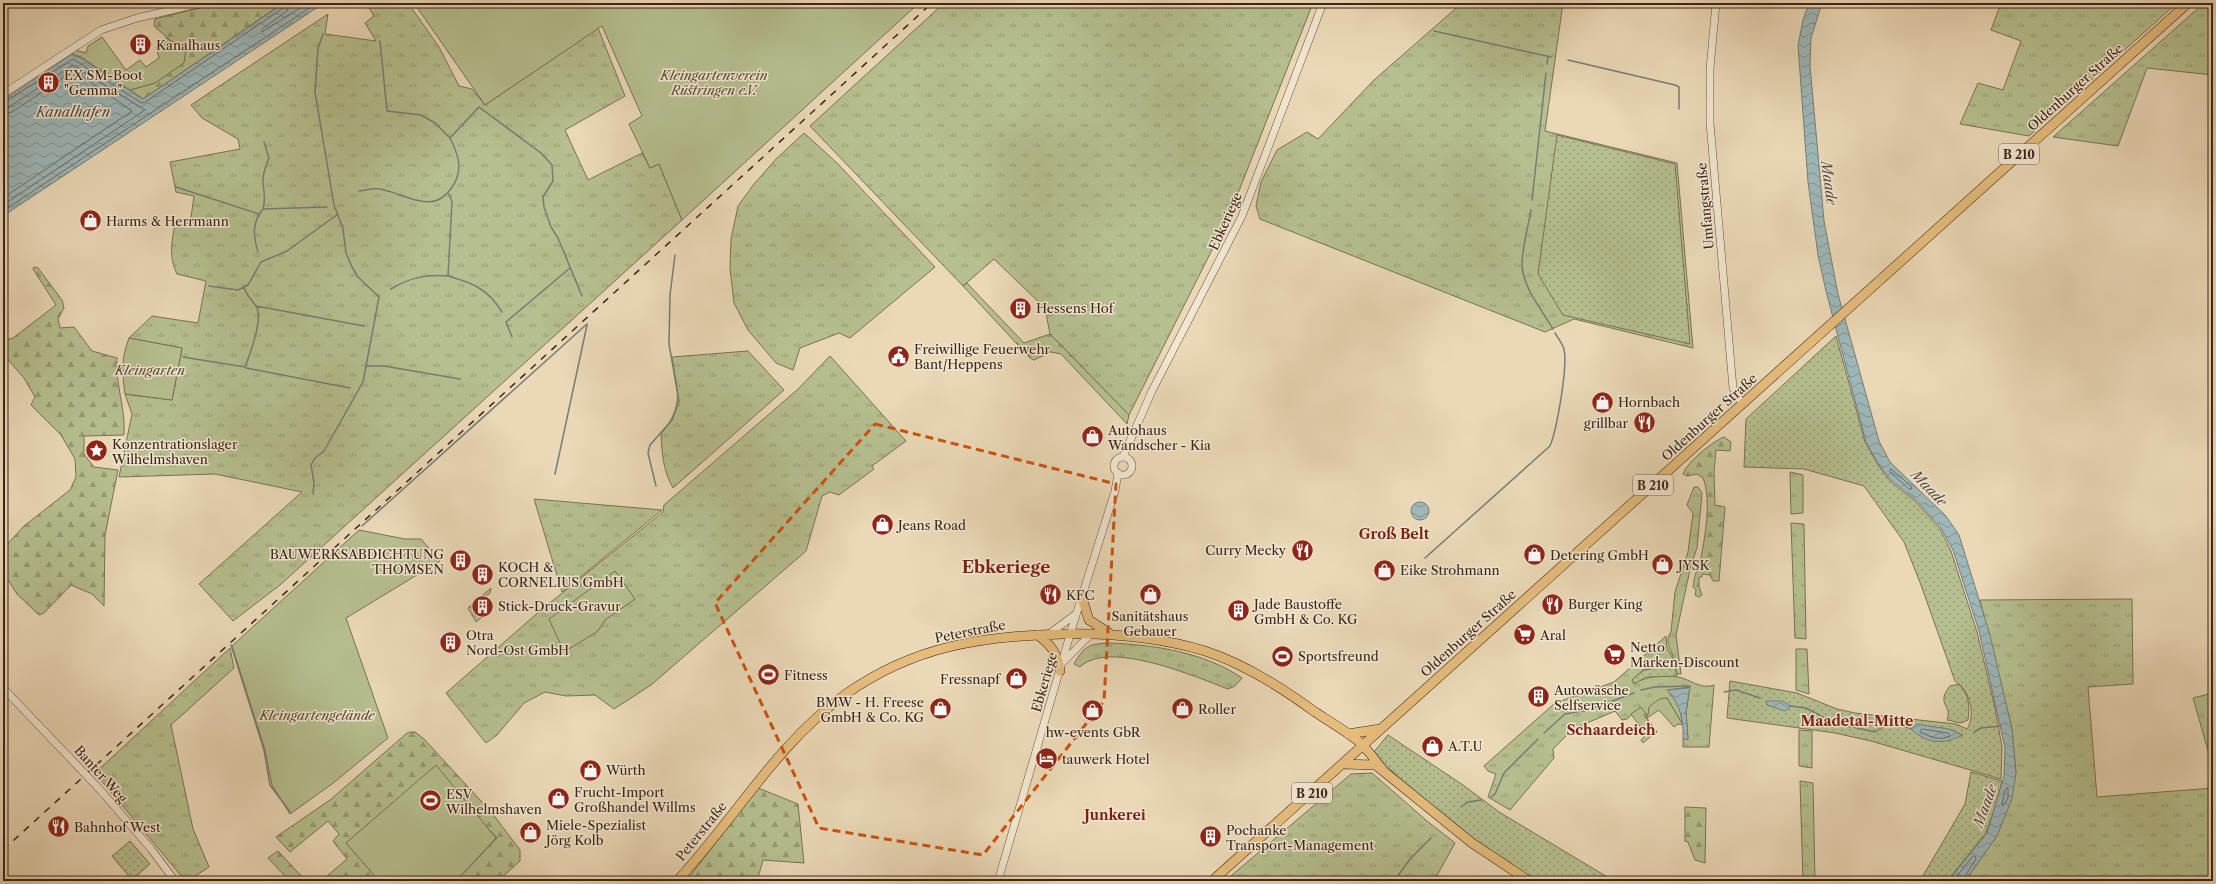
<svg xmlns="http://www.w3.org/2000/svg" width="2216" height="884" font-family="'Libre Caslon Text',serif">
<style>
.grass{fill:url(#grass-tufts);stroke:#7a7154}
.forest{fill:url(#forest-firs);stroke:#7a7154}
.park{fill:url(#park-dots);stroke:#7a7154}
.garden{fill:#b6bf8f;stroke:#7a7154}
.water{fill:url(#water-waves);stroke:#777c78}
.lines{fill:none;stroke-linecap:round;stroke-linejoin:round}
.shore{stroke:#6e6d68;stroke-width:1}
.stream{stroke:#777c78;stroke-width:1.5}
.minor-casing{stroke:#695040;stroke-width:8}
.major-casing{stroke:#3e2319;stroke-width:10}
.minor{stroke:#f1e6d0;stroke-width:7}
.major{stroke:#e5bc7b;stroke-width:9}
.rail{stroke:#3e2319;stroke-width:1.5;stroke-dasharray:7 7;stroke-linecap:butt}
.minor-bridge-casing{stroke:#695040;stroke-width:8;stroke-linecap:butt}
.minor-bridge{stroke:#f1e6d0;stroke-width:7}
.marked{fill:none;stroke:#ce510e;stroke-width:3;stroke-dasharray:8 5;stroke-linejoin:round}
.labels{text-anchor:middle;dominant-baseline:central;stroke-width:3;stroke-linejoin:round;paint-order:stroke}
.shield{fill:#f1e6d0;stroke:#745e50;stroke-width:1}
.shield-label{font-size:12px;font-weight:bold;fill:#3e2319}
.poi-label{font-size:13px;fill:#3e2319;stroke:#f1e6d0;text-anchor:start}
.park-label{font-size:13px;font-style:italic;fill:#5c4a36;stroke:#f1e6d0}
.street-label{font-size:13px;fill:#3e2319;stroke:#f1e6d0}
.water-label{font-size:14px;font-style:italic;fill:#564841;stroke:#f1e6d0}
.neighbourhood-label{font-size:14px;font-weight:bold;fill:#7a1f14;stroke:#f1e6d0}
.district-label{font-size:17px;font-weight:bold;fill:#7a1f14;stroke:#f1e6d0}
</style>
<defs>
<pattern id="grass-tufts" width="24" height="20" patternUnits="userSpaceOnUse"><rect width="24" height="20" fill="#b6bf8f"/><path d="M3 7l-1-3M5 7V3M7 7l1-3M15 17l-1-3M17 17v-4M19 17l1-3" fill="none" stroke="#959b74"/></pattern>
<pattern id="forest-firs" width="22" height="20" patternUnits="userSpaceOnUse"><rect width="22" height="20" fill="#b6bf8f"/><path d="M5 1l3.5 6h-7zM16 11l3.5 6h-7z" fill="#959b74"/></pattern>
<pattern id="park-dots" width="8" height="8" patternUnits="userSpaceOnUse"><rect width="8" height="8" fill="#b6bf8f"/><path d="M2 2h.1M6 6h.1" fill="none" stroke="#959b74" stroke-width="1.8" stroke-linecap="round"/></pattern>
<pattern id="water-waves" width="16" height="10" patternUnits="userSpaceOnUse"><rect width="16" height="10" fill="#9db7b8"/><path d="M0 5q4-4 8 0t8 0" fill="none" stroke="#819495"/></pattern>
</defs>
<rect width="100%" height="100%" fill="#ead8b6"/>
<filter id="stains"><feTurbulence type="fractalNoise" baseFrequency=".005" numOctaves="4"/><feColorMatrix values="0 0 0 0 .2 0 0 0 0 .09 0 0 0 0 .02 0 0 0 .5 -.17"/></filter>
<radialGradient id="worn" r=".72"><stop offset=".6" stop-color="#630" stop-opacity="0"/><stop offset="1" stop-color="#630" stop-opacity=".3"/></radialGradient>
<path class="grass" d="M366,3H408L439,47L459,86L472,89L485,105L598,28L625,96L565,130L588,180L642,153L650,168L659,164L682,220L280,585L233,621L199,584L302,492L215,474L119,477L132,414L125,394L172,400L182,348L129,338L152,316L198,323L206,281L177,274C168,256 172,239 176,220L190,224L194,196L176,192L170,162L240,149L238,139L202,118L191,105L328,14L325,34L376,41L365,23L374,16Z
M944,3H1313L1229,216L1129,415L1050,334L1045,308L994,259L963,286L810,126Z
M1462,3H1563L1545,131L1677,163L1693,348L1574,319L1545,332L1260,219L1256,206L1261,182L1277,150L1307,132L1318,139L1374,80Z
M2001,3H2177L2029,136L1960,124L1978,83L2003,90L2021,41L1991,30Z
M2204,3H2213V75L2147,68L2118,146L2053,137Z
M804,133L837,163L935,267L850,338L839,333L800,348L793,370L776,363L748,330L734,303L730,269L731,239L738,206L754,184L776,159Z
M748,351L784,390L673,488C663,470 662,454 661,434C685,404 677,392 672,357Z
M830,356L906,441L872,466L874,469L839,495L830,492L822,496L806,551L651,685L614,709L595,695L566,696L545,692L524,703L497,735L486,743L446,693L541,610L663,512L664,505L797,390Z
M1790,472L1803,475V513L1791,514Z
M1694,487H1698L1702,493L1697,548L1691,565L1676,635L1681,674H1677C1675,668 1675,663 1673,657C1671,648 1664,642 1671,632L1675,592L1688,552L1693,513L1687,505Z
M534,499L662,510L562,592Z
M1791,523L1804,524L1806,639L1795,638Z
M491,588L490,593L474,606L473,605L470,607L479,615L483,612L486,614L476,622L468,608Z
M2132,599L2133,684L2088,687L2097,797L2213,788V881H1965L1997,836L2016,773L2012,729L1980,600Z
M1666,636L1667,647L1651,669L1643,670L1632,680L1634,683C1647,677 1663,674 1678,677C1690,679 1701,690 1714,685L1709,747H1683V739H1688L1686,712L1690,687L1668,690L1678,701L1683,725L1667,698L1650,710L1646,717L1657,732L1652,735L1656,732L1644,715L1641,707L1627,719L1622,720L1615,711L1573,729L1553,749L1554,758L1510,810L1488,797L1496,774L1488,771L1484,766L1555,703L1614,682Z
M1110,643C1155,645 1204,652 1242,678L1235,686L1228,689C1196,677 1109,639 1080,667L1074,664C1085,645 1089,644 1110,643Z
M230,648L234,668L171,725L193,829L209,867L192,878H183L95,773Z
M1796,649H1807L1809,694L1796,690Z
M2213,693V768L2193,698Z
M1799,730L1812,731V768L1799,766Z
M1372,773L1427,821L1455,843L1434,881H1225L1351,774Z
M1800,781L1813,783L1815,881H1803Z"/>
<path class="forest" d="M219,3H283L143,99L130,90L155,83L178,45L173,43L154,26L155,19Z
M34,267L38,268L62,300L64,308L58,319L60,328L74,327L92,351L117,358C115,384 126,409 124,435L84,436V454L94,467L118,470L105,535L104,606L92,594L71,585L44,613L39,615L17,594L3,572V549L24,526L70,490L76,477L75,459L61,435L31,405L35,397L24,378L3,354V341L13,338L56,305L33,269Z
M967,283L1024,343L1050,334L1129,415L1127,424L1061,354L1051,352L1034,360L1030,358L963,286Z
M1724,437L1731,442L1730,451L1716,450L1714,472L1715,505L1725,507L1719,581H1713L1710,575L1702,574V577H1699V586L1702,595L1699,597L1695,595L1696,590L1693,587C1694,574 1700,565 1702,552C1706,531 1711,497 1703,478L1697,474L1687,476L1683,474C1687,462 1712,442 1724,437Z
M411,732H415L424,739L492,813L520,850V861L498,881H456L497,838L482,822L347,843L379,881H321L347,859L333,841L339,834L328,821L290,852L276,837L330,800L407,733Z
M758,788L798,804L804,863L763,860L757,881H686Z
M1685,807L1706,808L1705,863L1695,860L1688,842L1685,841Z
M278,851L306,881H285V876L268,858Z"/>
<path class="park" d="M1557,135L1675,164L1690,344L1563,315L1538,274Z
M1836,336L1865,442L1878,465L1890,481L1916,502L1940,529L1951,551L1977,632L1995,708L2002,747L2001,779L1871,741L1835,733L1727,718L1730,681L1797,693L1837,709L1855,713L1956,724L1967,729C1976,715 1970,690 1955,681L1921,585L1904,542L1864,486L1804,469L1744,467L1746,419Z
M1665,647H1667L1673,659L1677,676L1646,677L1634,684L1632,680L1644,670L1651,669L1655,660Z
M1959,684C1969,695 1970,706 1968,720L1961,723L1947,720C1953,705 1935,705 1950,686Z
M1388,735L1463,785L1499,812L1614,881H1537L1470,839L1412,790L1373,753Z
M1971,772L2002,781L1995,808L1986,833L1947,881H1920L1965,804Z
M130,841L150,864L132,880L112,856Z"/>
<path class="garden" d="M414,3H919L682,220L659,164L650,168L629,124L642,116L602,26L485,105Z
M102,37L126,70L140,60L146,67L159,58L156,47L166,38L186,49L184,63L155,83L130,90L81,57L72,54L75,50L86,53L88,46Z
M129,338L182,348L172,400L125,394C122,371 121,360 129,338Z
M359,530L405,539H421L440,561L346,618L388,738L332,784L290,814L272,785L265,750L232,646Z
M615,571L635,599L605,620L598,631L564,652L549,619Z
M1667,698L1683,725L1678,724L1674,727L1659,710L1647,718L1646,717L1648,715L1649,707C1655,702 1659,698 1667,698Z
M1641,707L1646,714L1644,715L1656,732L1643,743L1641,740L1646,735L1631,714Z
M436,765L496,838L456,881H379L346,843Z"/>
<path class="water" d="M284,3H324L3,216V100L72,54L81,58L143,99Z
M1809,3H1822L1811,38L1810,66L1824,221L1838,294L1879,441L1890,462L1946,516L1959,535L1990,635L2012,729L2016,773L2012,799L1997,836L1965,881H1948L1987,833L2004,776L2005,748L1979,631L1953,550L1941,528L1917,501L1891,480L1879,465L1866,442L1826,291L1818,255L1808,182L1798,45L1803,20Z
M1411 511a9 9 0 1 1 18 0a9 9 0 1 1-18 0Z
M1690,686L1686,712L1688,739H1683C1684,720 1680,704 1667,690L1688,688Z
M1766,701H1783L1791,706L1785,711L1767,705Z
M1917,724L1949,729L1963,735C1944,745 1927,744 1911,729Z"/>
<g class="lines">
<path class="shore" d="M290,3L287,11L262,29V32L308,3
M3,103L73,59L140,102L144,103L283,8L285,3
M3,108L9,107L73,65L145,110L3,205
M3,114L12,112L74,71L132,111L3,198
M3,211L317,3
M1891,469L1911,486L1912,489H1909L1890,472Z
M1922,729L1948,733L1950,736C1941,741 1930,737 1920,732Z
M2008,788V798L2003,806L2002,804L2005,790Z
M1953,881L1973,856H1975L1976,859L1962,881"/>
<path class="stream" d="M1434,31L1551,57
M380,41L387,111L421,115L435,123L450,138L479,107L541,153L552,165L553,181L543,197L544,207L551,227L558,238L582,296
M1568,60L1675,85L1679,87V109
M1547,64L1548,56
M176,187L259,214
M359,191C366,190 374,188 380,189C408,194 434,218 454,184C463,168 458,154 450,138
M449,194L452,202L448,276C473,283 488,289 502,312
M1532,200L1546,73
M263,209C266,199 264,193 263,183C262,174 266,166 269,158L264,142
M1531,210C1528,228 1522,247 1522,265C1523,288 1542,310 1553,329
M258,252C253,236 252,222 263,209L327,207
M209,286L238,290L248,285L261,262L287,251L338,214
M391,289C409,278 426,274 448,276
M256,306L364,326
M512,337L506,322L570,268
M183,357L245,367C250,354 261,326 258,311C256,302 246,297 244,287
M367,366H384L460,379
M246,368L350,388
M555,474L587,325
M656,486L648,453L650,445L672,420L679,401L669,344L670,295L675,255
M313,494L314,482L311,465L315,458L324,451L363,382L379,297L358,277L352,267L346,253L343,229L334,205L315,92L318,48L323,34
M362,526L587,324
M1425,558L1550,446C1557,429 1568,366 1564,349C1562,343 1558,338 1555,333
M231,645L264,750L270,785L290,812
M1641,690L1655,687L1690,686
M1724,692L1736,690L1760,698
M1790,706L1806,708L1834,723L1875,732L1884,726L1897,723
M1901,725L1912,729
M1974,732L1981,728L2001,726
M1544,733L1565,714L1588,710L1634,693
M1491,797L1495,794L1504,773L1538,739
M1461,807L1468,802L1481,800
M1394,881L1411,858L1431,838"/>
<defs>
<path id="minor" d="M1716,3L1710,69V123L1733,388L1742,404
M3,94L101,30L137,18L202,3
M1123,457L1152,391L1242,216L1323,3
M1114 466a9 9 0 1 1 18 0a9 9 0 1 1-18 0Z
M1049,634L1076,614
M1063,662L1091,634
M3,688L69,757
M102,792L151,849L175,881
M998,881L1072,628L1115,491L1118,473"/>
<path id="major" d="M1082,598L1089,620L1109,633
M1038,635C1052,646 1057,653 1060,671
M1348,734L1380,729
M1344,764L1374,765
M1377,766L1472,843L1529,881
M677,881C735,819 776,744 846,694C914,646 982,636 1063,634C1110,633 1158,637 1205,651C1245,664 1281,687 1315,712C1329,721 1344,730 1357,740C1367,748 1374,759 1382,769
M1212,881L2188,3"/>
</defs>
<use href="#minor" class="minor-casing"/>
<use href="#major" class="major-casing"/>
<use href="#minor" class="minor"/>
<use href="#major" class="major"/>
<path class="rail" d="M3,850L932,3"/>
<defs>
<path id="minor-bridge" d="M69,757L102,792"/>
</defs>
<use href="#minor-bridge" class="minor-bridge-casing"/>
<use href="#minor-bridge" class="minor-bridge"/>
</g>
<path class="marked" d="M875,424L1116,484L1104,701L983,855L819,828L715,603Z"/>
<defs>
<symbol id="building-disc" viewBox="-11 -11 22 22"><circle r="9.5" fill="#8f2418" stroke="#f1e6d0"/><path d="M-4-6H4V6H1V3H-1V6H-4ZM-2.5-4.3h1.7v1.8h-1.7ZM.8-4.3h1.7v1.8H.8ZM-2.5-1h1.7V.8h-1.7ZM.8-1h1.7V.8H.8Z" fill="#fff"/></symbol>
<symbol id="shop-disc" viewBox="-11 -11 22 22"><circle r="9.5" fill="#8f2418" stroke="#f1e6d0"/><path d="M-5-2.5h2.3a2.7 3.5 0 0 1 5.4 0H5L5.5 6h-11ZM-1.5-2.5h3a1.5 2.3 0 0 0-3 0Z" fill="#fff"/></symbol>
<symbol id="civic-disc" viewBox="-11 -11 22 22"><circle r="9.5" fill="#8f2418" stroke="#f1e6d0"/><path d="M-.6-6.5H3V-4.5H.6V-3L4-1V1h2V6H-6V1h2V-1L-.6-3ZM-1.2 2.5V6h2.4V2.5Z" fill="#fff"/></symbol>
<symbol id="restaurant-disc" viewBox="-11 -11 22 22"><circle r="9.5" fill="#8f2418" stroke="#f1e6d0"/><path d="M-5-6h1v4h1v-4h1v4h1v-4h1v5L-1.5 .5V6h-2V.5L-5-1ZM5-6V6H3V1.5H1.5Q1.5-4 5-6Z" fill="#fff"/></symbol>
<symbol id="sight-disc" viewBox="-11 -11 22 22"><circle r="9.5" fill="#8f2418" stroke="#f1e6d0"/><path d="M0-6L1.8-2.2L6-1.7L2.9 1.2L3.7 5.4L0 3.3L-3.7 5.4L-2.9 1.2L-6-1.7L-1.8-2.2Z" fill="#fff"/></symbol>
<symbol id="supermarket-disc" viewBox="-11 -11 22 22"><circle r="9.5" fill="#8f2418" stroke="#f1e6d0"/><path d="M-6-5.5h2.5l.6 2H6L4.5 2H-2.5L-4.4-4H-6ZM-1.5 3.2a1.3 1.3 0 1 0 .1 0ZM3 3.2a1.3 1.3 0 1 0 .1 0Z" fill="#fff"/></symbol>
<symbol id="stadium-disc" viewBox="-11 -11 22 22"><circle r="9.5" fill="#8f2418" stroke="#f1e6d0"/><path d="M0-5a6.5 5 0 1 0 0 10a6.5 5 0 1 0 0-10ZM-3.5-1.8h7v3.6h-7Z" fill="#fff"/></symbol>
<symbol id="hotel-disc" viewBox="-11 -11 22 22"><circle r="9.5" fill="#8f2418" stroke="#f1e6d0"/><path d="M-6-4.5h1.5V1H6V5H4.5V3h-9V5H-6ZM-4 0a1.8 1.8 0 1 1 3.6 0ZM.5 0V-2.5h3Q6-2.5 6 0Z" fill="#fff"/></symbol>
</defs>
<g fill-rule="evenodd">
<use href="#building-disc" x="128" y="32" width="25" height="25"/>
<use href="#building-disc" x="36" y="70" width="25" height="25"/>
<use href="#shop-disc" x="78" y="208" width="25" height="25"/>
<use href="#building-disc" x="1008" y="296" width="25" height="25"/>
<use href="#civic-disc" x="886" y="344" width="25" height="25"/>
<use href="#shop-disc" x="1590" y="390" width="25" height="25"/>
<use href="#restaurant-disc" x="1632" y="410" width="25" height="25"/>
<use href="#shop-disc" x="1080" y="424" width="25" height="25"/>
<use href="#sight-disc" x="84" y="438" width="25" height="25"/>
<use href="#shop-disc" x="870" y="512" width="25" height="25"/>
<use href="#restaurant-disc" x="1290" y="538" width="25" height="25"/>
<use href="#shop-disc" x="1522" y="542" width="25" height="25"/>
<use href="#building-disc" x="448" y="548" width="25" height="25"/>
<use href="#shop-disc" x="1650" y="552" width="25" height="25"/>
<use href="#shop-disc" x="1372" y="558" width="25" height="25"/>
<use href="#building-disc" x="470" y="562" width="25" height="25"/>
<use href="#shop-disc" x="1138" y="582" width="25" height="25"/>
<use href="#restaurant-disc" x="1038" y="582" width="25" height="25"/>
<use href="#restaurant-disc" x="1540" y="592" width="25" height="25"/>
<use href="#building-disc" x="470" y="594" width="25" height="25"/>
<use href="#building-disc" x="1226" y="598" width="25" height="25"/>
<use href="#supermarket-disc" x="1512" y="622" width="25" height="25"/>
<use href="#building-disc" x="438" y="630" width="25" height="25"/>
<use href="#supermarket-disc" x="1602" y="642" width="25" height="25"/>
<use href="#stadium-disc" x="1270" y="644" width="25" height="25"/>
<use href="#stadium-disc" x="756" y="662" width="25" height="25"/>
<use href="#shop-disc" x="1004" y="666" width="25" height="25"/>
<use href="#building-disc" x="1526" y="684" width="25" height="25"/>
<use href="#shop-disc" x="928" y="696" width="25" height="25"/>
<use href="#shop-disc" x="1170" y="696" width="25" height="25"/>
<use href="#shop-disc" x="1080" y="698" width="25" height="25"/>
<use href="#shop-disc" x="1420" y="734" width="25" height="25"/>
<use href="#hotel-disc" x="1034" y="746" width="25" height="25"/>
<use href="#shop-disc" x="578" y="758" width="25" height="25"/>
<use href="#shop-disc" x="546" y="786" width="25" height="25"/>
<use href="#stadium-disc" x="418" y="788" width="25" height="25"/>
<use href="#restaurant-disc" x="46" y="814" width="25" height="25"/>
<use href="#shop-disc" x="518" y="820" width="25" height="25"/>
<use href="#building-disc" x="1198" y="824" width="25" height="25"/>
</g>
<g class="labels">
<g class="shield">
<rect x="1999" y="144" width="40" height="20" rx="3"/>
<rect x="1633" y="475" width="40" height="20" rx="3"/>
<rect x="1292" y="783" width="40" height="20" rx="3"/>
</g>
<g class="shield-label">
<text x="2019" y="154">B 210</text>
<text x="1653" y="485">B 210</text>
<text x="1312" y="793">B 210</text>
</g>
<g class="poi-label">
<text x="156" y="45">Kanalhaus</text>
<text x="64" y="75">EX SM-Boot<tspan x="64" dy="15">"Gemma"</tspan></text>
<text x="106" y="221">Harms &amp; Herrmann</text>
<text x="1036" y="308">Hessens Hof</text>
<text x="914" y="349">Freiwillige Feuerwehr<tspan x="914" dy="15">Bant/Heppens</tspan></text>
<text x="1618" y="402">Hornbach</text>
<text x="1628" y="423" text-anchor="end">grillbar</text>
<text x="1108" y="430">Autohaus<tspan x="1108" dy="15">Wandscher - Kia</tspan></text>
<text x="112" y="444">Konzentrationslager<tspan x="112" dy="15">Wilhelmshaven</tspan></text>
<text x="898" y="525">Jeans Road</text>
<text x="1286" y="550" text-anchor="end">Curry Mecky</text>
<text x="444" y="554" text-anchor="end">BAUWERKSABDICHTUNG<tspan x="444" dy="15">THOMSEN</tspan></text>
<text x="1550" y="555">Detering GmbH</text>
<text x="1678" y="565">JYSK</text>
<text x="498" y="567">KOCH &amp;<tspan x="498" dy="15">CORNELIUS GmbH</tspan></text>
<text x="1400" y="570">Eike Strohmann</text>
<text x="1066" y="595">KFC</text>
<text x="1254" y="604">Jade Baustoffe<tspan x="1254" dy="15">GmbH &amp; Co. KG</tspan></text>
<text x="1568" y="604">Burger King</text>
<text x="498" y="606">Stick-Druck-Gravur</text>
<text x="1150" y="616" text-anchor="middle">Sanitätshaus<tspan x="1150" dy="15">Gebauer</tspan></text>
<text x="466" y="635">Otra<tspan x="466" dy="15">Nord-Ost GmbH</tspan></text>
<text x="1540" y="635">Aral</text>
<text x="1630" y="647">Netto<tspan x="1630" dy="15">Marken-Discount</tspan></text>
<text x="1298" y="656">Sportsfreund</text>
<text x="784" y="675">Fitness</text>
<text x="1000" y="679" text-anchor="end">Fressnapf</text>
<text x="1554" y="690">Autowäsche<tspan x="1554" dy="15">Selfservice</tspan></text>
<text x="924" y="702" text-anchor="end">BMW - H. Freese<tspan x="924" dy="15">GmbH &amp; Co. KG</tspan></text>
<text x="1198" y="709">Roller</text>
<text x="1093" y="732" text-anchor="middle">hw-events GbR</text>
<text x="1448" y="746">A.T.U</text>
<text x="1062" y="759">tauwerk Hotel</text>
<text x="606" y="770">Würth</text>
<text x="574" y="792">Frucht-Import<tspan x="574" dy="15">Großhandel Willms</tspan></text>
<text x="446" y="794">ESV<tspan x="446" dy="15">Wilhelmshaven</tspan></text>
<text x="546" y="825">Miele-Spezialist<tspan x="546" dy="15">Jörg Kolb</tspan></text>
<text x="74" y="827">Bahnhof West</text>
<text x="1226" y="830">Pochanke<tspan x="1226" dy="15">Transport-Management</tspan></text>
</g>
<g class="park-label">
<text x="714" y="75">Kleingartenverein<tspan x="714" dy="15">Rüstringen e.V.</tspan></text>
<text x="150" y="370">Kleingarten</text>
<text x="317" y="715">Kleingartengelände</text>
</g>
<g class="street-label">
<text transform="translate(2075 87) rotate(-42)">Oldenburger Straße</text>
<text transform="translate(1705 206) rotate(-95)">Umfangstraße</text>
<text transform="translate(1225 221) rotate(-66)">Ebkeriege</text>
<text transform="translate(1709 417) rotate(-42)">Oldenburger Straße</text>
<text transform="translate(970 631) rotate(-11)">Peterstraße</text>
<text transform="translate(1468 633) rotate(-42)">Oldenburger Straße</text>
<text transform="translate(1044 682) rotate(-74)">Ebkeriege</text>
<text transform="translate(101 774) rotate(48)">Banter Weg</text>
<text transform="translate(701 831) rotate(-51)">Peterstraße</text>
</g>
<g class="water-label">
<text x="73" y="112">Kanalhafen</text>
<text transform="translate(1829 183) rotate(82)">Maade</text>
<text transform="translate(1929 488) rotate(46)">Maade</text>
<text transform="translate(1985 806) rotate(-70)">Maade</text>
</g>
<g class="neighbourhood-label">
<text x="1394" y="534">Groß Belt</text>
<text x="1857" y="721">Maadetal-Mitte</text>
<text x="1611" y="730">Schaardeich</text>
<text x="1115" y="815">Junkerei</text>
</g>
<g class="district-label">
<text x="1006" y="567">Ebkeriege</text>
</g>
</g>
<rect width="2216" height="884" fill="none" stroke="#ead8b6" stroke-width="16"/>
<rect x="4" y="4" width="2208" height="876" fill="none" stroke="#3e2319" stroke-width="2"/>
<rect x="8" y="8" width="2200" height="868" fill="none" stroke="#3e2319"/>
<rect width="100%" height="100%" filter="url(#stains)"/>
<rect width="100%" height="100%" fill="url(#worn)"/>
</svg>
